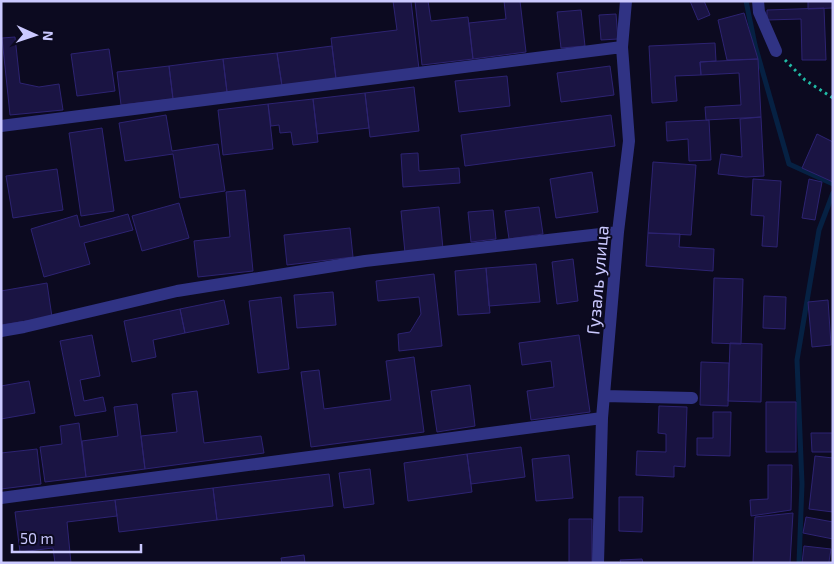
<svg xmlns="http://www.w3.org/2000/svg" width="834" height="564" font-family="'Exo 2',sans-serif">
<style>
.lines{fill:none;stroke-linecap:round;stroke-linejoin:round}
.stream{stroke:#062143;stroke-width:5}
.building{fill:#1a1443;stroke:#2d2372}
.path{stroke:#20bca6;stroke-width:3;stroke-dasharray:2.5 4;stroke-linecap:butt}
.minor{stroke:#303384;stroke-width:12}
.labels{text-anchor:middle;dominant-baseline:central;stroke-width:4;stroke-linejoin:round;paint-order:stroke}
.street-label{font-size:18px;fill:#cbc9ff;stroke:#0c0a20}
</style>
<rect width="100%" height="100%" fill="#0c0a20"/>
<g class="lines">
<path class="stream" d="M746,1L755,45L789,164L833,184
M799,563L802,484L797,360L819,230L833,193"/>
</g>
<path class="building" d="M393,1H411L419,69L336,79L331,38L397,30Z
M415,1H428L431,21L468,17L473,59L422,65Z
M504,1H520L526,52L473,59L469,23L506,19Z
M690,1H704L710,15L698,20Z
M808,1H833V8L808,9Z
M824,8L826,60H802L801,19L767,20V10Z
M581,10L585,46L561,48L557,12Z
M744,13L758,59L727,60L718,20Z
M616,14L618,39L601,40L599,15Z
M15,37L20,83L39,87L59,84L63,110L10,115L2,38Z
M715,43L716,61L700,62L701,75L675,76L677,101L652,103L649,46Z
M332,46L336,79L282,86L277,53Z
M109,49L115,91L77,96L71,54Z
M277,53L282,86L227,92L223,59Z
M223,59L227,92L173,99L169,66Z
M758,59L761,117L706,120L705,107L741,105L739,73L701,75L700,62Z
M169,66L173,99L121,105L117,72Z
M610,66L614,95L561,102L557,73Z
M507,76L510,106L459,112L455,81Z
M414,87L419,131L370,137L365,93Z
M365,93L369,128L317,134L313,99Z
M313,99L318,142L293,145L291,132L280,133L279,125L271,126L268,104Z
M268,104L273,149L223,155L218,110Z
M166,115L172,151L218,144L225,191L180,198L173,154L125,161L119,123Z
M611,115L615,146L465,166L461,135Z
M761,117L764,176L746,177L718,174L721,154L742,157L740,119Z
M709,120L711,160L689,161L688,139L667,141L666,122Z
M102,128L114,211L81,216L69,133Z
M817,134L833,142V182L802,168Z
M418,153L419,171L459,168L460,183L403,187L401,154Z
M653,162L696,165L691,235L648,233Z
M57,169L63,210L13,218L6,176Z
M592,172L598,212L556,218L550,179Z
M753,179L781,181L777,247L762,246L764,216L751,215Z
M809,179L822,182L815,220L802,218Z
M245,190L253,271L198,277L194,241L230,237L226,192Z
M179,203L189,238L142,251L132,216Z
M439,207L443,249L405,253L401,211Z
M539,207L543,234L509,239L505,211Z
M493,210L496,239L471,242L468,212Z
M128,214L133,230L84,243L90,264L44,277L31,229L77,215L80,227Z
M350,228L353,257L287,265L284,235Z
M648,233L680,234L679,247L714,249L713,271L646,266Z
M573,259L578,301L557,304L552,262Z
M536,264L540,302L489,306L486,268Z
M486,268L490,313L458,315L455,271Z
M434,274L442,346L399,351L398,334L410,332L421,314L419,297L378,301L376,281Z
M714,278L743,279L741,344L712,343Z
M47,283L52,317L1,325V291Z
M333,292L336,325L297,328L294,295Z
M764,296L786,297L785,329L763,328Z
M281,297L289,369L258,373L249,301Z
M224,300L229,324L185,333L180,309Z
M828,300L831,345L812,347L808,302Z
M180,309L185,333L153,340L156,357L132,362L124,321Z
M92,335L100,376L80,380L84,401L103,397L106,411L75,416L60,341Z
M579,335L590,412L531,420L527,391L554,387L551,361L522,365L519,343Z
M730,343L762,344L761,402L728,401Z
M414,357L424,432L311,447L301,372L319,370L324,409L391,400L386,361Z
M701,362L729,363L728,406L700,405Z
M29,381L35,413L1,419V386Z
M470,385L475,426L437,432L431,391Z
M197,391L204,443L261,436L264,453L145,469L141,436L177,432L172,394Z
M766,402H796V452H766Z
M137,404L145,469L86,477L82,441L118,436L114,407Z
M659,406L687,407L685,467L674,466V477L636,475L637,451L666,452V434L658,433Z
M713,412H731L730,456L697,455V438H713Z
M79,423L86,477L45,482L40,447L62,444L60,426Z
M811,433H833V452H812Z
M521,447L525,477L471,484L467,454Z
M37,449L41,484L1,489V453Z
M467,454L472,492L408,501L404,463Z
M569,455L573,498L536,501L532,459Z
M815,456L833,458V512L809,509Z
M768,465H792L791,510L751,516L750,500L768,499Z
M370,469L374,504L344,508L339,473Z
M329,474L333,506L217,520L213,488Z
M213,488L217,520L119,532L115,500Z
M619,497H643L642,532L619,531Z
M115,500L117,516L67,522L71,563H55L53,548L20,552L15,512Z
M793,513L790,563H753L755,517Z
M806,517L833,522V539L803,533Z
M569,519H592V563H569Z
M804,546L831,549L829,562L833,563H802Z
M304,555L305,563H282L281,558Z
M642,559L643,563H621L620,560Z"/>
<g class="lines">
<path class="path" d="M785,60L805,80L833,98"/>
<path class="minor" d="M758,1L759,12L776,51
M1,126L622,47
M1,331L24,327L177,291L365,261L618,232
M604,396L692,398
M1,498L602,418
M598,563L602,418L618,232L629,141L622,47L626,1"/>
</g>
<g class="labels">
<g class="street-label">
<text transform="translate(597 280) rotate(-85)">Гузаль улица</text>
</g>
</g>
<rect width="834" height="564" fill="none" stroke="#cbc9ff" stroke-width="5"/>
<g transform="translate(35 35) rotate(93)" stroke="#0c0a20" stroke-width="4" paint-order="stroke">
<path d="M0-4L9 19L0 12L-9 19Z" fill="#cbc9ff"/>
<text y="-8" font-size="14" font-weight="bold" text-anchor="middle" fill="#cbc9ff">N</text>
</g>
<path d="M12 544v8h129v-8" fill="none" stroke="#cbc9ff" stroke-width="2.5"/>
<text x="20" y="544" font-size="15" fill="#cbc9ff" stroke="#0c0a20" stroke-width="4" paint-order="stroke">50 m</text>
</svg>
